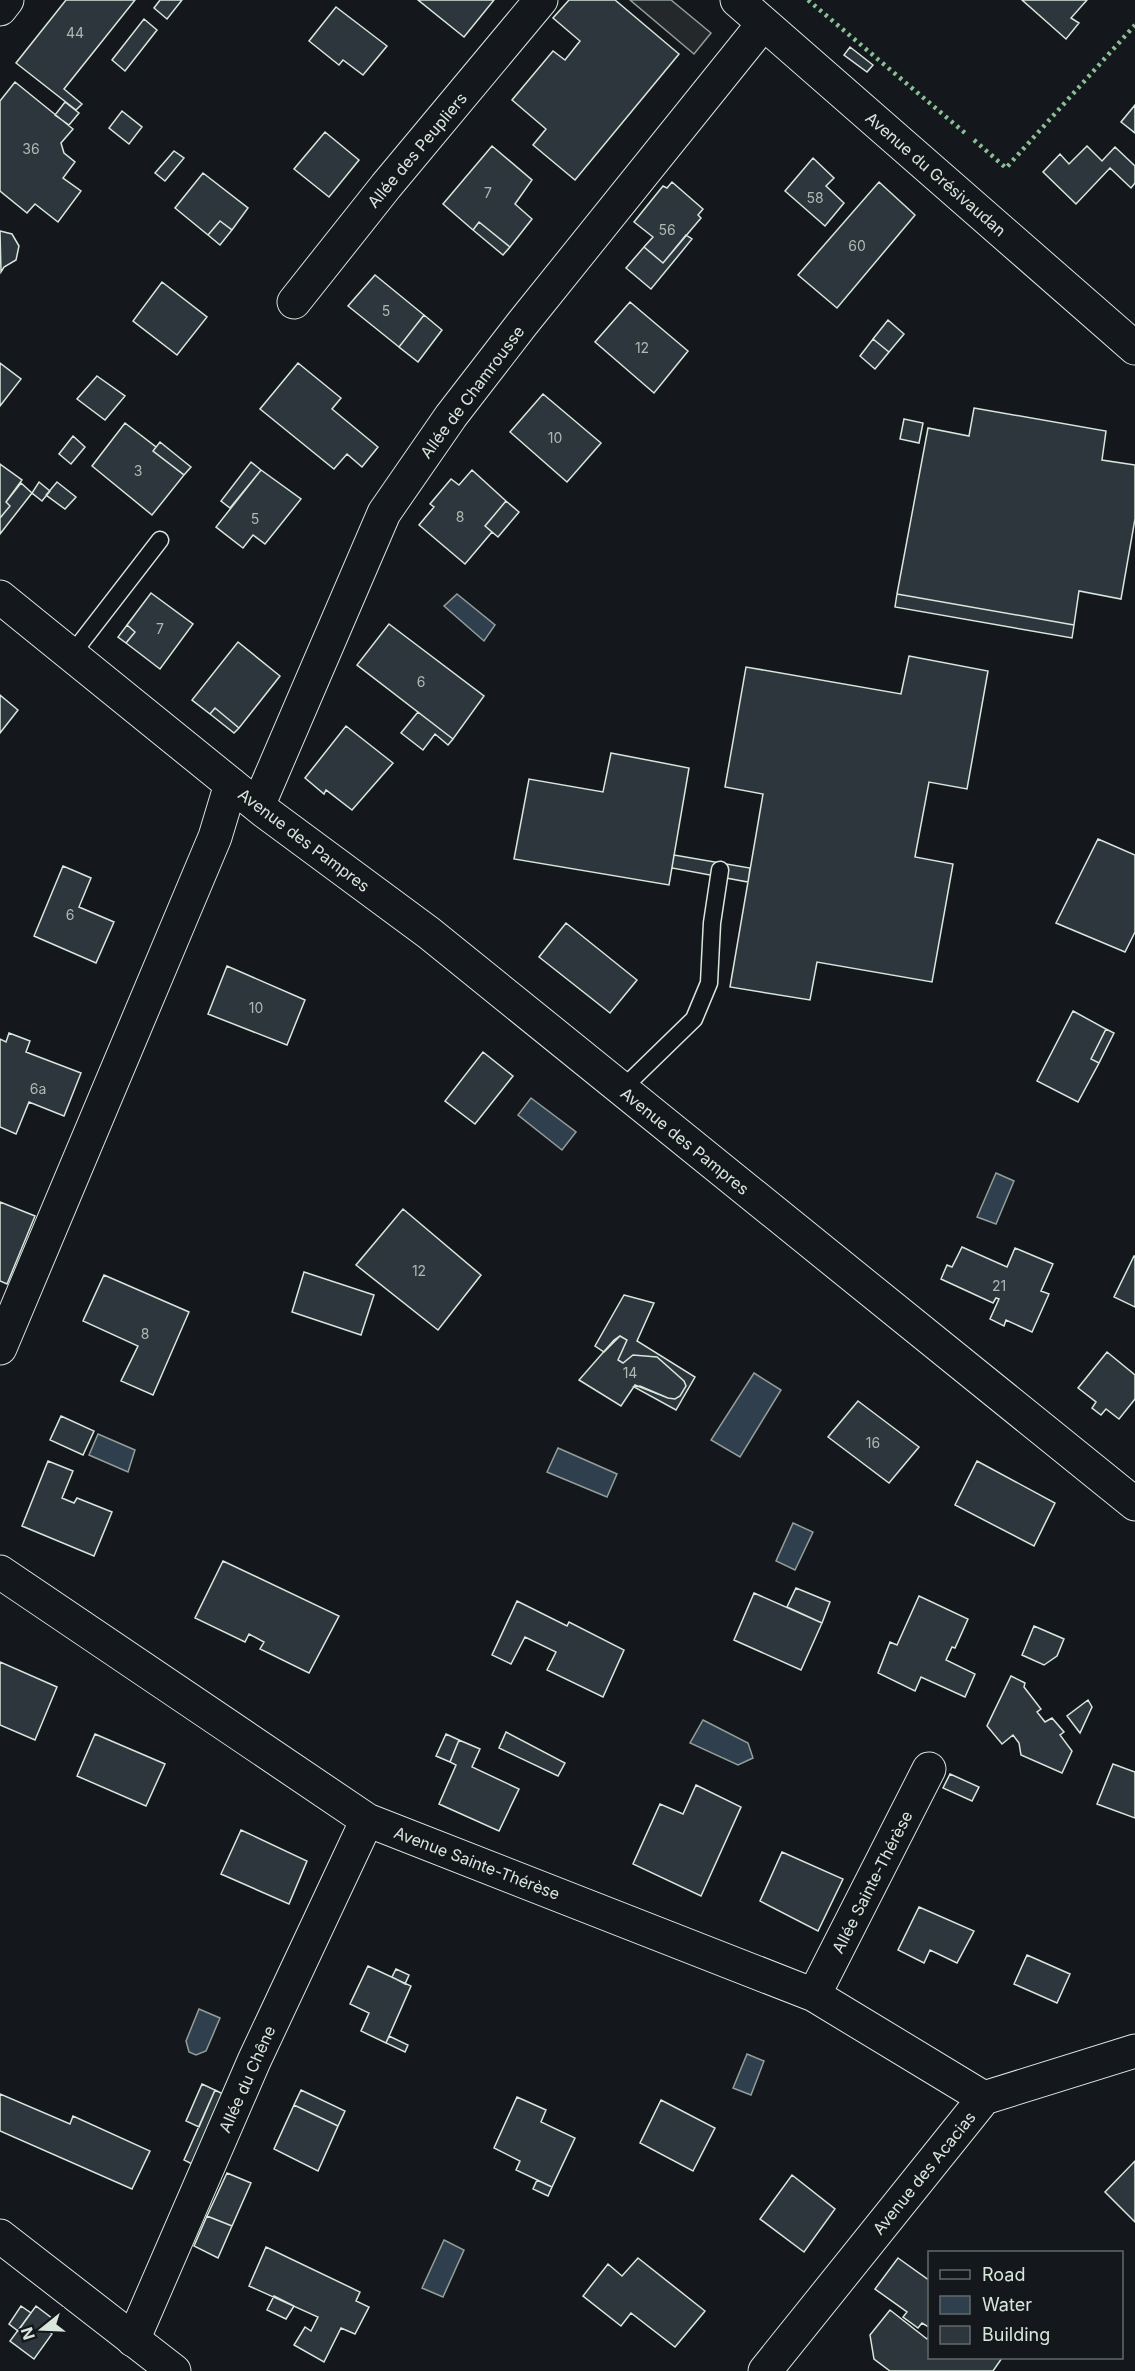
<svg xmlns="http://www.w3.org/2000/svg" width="1135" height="2371" font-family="Inter,sans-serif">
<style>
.parking{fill:#24282b;stroke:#939e99;stroke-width:1.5}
.water{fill:#2f3f4d;stroke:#939e99;stroke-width:1.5}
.building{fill:#2c363c;stroke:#d8e6dc;stroke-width:1.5}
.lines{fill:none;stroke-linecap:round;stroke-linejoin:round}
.service-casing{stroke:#d8e6dc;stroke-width:19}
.minor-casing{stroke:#d8e6dc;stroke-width:35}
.tertiary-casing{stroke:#d8e6dc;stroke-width:35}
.service{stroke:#14181c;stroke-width:16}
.minor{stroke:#14181c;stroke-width:33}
.tertiary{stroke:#14181c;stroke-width:33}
.hedge{stroke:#8ac095;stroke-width:4.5;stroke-dasharray:3 4.5;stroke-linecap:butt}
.labels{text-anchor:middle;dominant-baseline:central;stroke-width:4.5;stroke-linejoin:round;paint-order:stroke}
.number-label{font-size:14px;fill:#adbab4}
.street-label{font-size:16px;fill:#d8e6dc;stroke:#14181c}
</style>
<rect width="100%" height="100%" fill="#14181c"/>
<path class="parking" d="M630,0H671L711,33L694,54Z"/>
<path class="water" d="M457,594L495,625L484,641L444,606Z
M531,1098L576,1132L562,1150L518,1115Z
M996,1173L1014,1181L996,1224L977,1217Z
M754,1373L781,1390L740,1457L711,1440Z
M98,1434L135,1450L128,1472L89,1455Z
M558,1448L617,1474L607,1497L547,1472Z
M793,1523L813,1532L795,1570L776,1561Z
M703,1720L748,1743L753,1758L738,1765L690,1743Z
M199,2009L220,2018L206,2051L196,2055L189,2052L186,2041Z
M747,2054L764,2061L751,2095L733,2088Z
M444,2240L464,2250L443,2297L422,2288Z"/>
<path class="building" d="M66,0H135L64,89L82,104L76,110L16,63Z
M160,0H182L167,19L154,8Z
M418,0H494L464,37Z
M569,0H615L679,54L575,180L533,145L546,129L512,100L553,51L565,60L580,41L553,18Z
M1022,0H1087L1071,18L1079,23L1066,39Z
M336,7L387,46L363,75L343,60L339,65L309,41Z
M144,19L157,30L125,71L112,60Z
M850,47L873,65L867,72L844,55Z
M15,82L73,129L61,143L64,153L75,162L63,178L81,191L58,222L35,204L27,213L0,191V101Z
M65,102L79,113L69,125L55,115Z
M1135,105V133L1121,122Z
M122,111L142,127L129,144L109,128Z
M325,132L359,160L329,197L294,169Z
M492,146L532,180L515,204L532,219L510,247L479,222L473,230L443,204Z
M1087,146L1102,161L1115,147L1135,166V183L1131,188L1110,168L1076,204L1043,172L1060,154L1069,164Z
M174,151L184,158L165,181L155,173Z
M813,158L834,178L826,186L844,203L825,226L785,191Z
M203,173L248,208L232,230L220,221L208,235L175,208Z
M672,182L703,209L698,215L701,218L663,263L644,247L653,237L634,222L663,186L667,188Z
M879,182L915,215L837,308L798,275Z
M220,221L232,230L220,245L208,235Z
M479,222L510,247L503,255L473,230Z
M0,231L12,234L19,246L16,260L4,267L1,272Z
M686,235L692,239L651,289L626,268L644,247L663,263Z
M375,275L424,315L399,347L348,306Z
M162,282L207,317L177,355L133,321Z
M630,302L688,351L654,393L595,342Z
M424,315L442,330L418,362L399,347Z
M888,320L904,334L889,352L873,339Z
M873,339L889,352L875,369L860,356Z
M0,363L21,379L0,406Z
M298,363L341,398L332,409L378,447L362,467L347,454L334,469L260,409Z
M97,376L125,396L105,420L77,399Z
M543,394L601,443L567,482L510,432Z
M974,408L1106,431L1102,460L1135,465V519L1121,599L1079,591L1074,625L897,594L928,428L969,436Z
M904,419L923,423L919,443L900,439Z
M125,423L156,447L153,451L184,475L152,515L92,466Z
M73,436L85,447L71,464L59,454Z
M160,442L191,467L184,475L153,451Z
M251,462L261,470L230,508L221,501Z
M0,464L22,480L6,502L10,506L0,518Z
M261,470L301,499L265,544L253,535L243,548L216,527Z
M472,470L506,501L485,526L492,532L465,564L419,525L434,507L430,504L451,479L459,485Z
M39,482L50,491L42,501L32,493Z
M57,482L76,497L65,509L46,495Z
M21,483L32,493L0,534V518L10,506L6,502Z
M506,501L519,512L498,537L485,526Z
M151,593L193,624L160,669L126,643L135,632L127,625Z
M897,594L1074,625L1072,638L895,607Z
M389,624L484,696L453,739L357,665Z
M127,625L135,632L126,643L118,637Z
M238,642L280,676L239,728L215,708L210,714L192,700Z
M909,656L988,671L967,789L929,782L917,846L915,857L953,864L932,982L817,962L810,1000L730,987L763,794L725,787L746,667L901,694Z
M0,695L18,710L0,733Z
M215,708L239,728L234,733L210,714Z
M418,712L453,739L448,745L435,734L423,750L401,733Z
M346,726L393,763L352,810L326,790L324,794L305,778Z
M611,753L689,768L669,885L514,859L529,779L603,792Z
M1098,839L1135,855V932L1125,952L1056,923Z
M674,855L750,868L748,882L672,868Z
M63,866L91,878L79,907L114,922L96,963L34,936Z
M566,923L637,980L610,1013L539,957Z
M227,966L305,1000L287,1045L208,1014Z
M1073,1011L1106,1029L1091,1059L1099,1063L1078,1102L1037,1081Z
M1106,1029L1114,1033L1099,1063L1091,1059Z
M9,1033L30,1041L26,1052L81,1073L64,1116L29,1102L16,1134L0,1127V1039L6,1042Z
M483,1052L513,1076L475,1124L445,1101Z
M0,1202L35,1216L7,1284L0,1281Z
M403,1209L481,1275L438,1330L356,1265Z
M962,1247L1007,1267L1015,1248L1053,1264L1041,1291L1049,1294L1032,1332L1006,1320L1004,1326L990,1319L999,1299L996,1298L993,1303L941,1279L947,1265L952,1267Z
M1134,1256H1135V1307L1114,1297Z
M304,1272L374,1295L361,1335L292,1312Z
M104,1275L189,1312L153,1395L121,1381L138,1346L83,1321Z
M624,1295L654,1303L637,1341L695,1377L676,1410L634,1387L640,1386L668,1398L675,1399L680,1396L686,1386L684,1381L657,1357L633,1355L623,1363L618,1360L627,1340L620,1336L604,1352L595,1346Z
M620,1336L627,1340L618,1360L623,1363L633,1355L657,1357L684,1381L686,1386L680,1396L675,1399L668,1398L635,1385L621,1406L579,1380L614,1340Z
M1107,1352L1135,1375V1399L1119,1419L1106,1409L1101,1415L1092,1408L1096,1402L1078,1388Z
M858,1401L919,1447L889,1483L828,1437Z
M61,1416L94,1431L83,1455L50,1440Z
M48,1461L73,1471L62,1498L74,1503L77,1498L112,1512L94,1556L22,1526Z
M977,1461L1055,1503L1034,1546L955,1505Z
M223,1561L339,1616L309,1673L260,1649L264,1642L249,1634L245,1642L195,1618Z
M796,1588L830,1602L822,1623L787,1607Z
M754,1593L822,1623L801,1670L734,1640Z
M919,1596L968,1619L955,1648L952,1647L946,1660L975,1674L965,1697L921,1677L915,1691L878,1673L890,1642L897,1645Z
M517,1601L567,1626L569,1622L624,1650L603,1697L547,1670L556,1652L525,1637L511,1664L492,1655Z
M1034,1626L1064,1639L1057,1656L1044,1665L1022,1655Z
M0,1662L57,1687L35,1740L0,1725Z
M1011,1676L1025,1683L1024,1687L1041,1709L1037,1712L1045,1722L1052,1718L1064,1732L1060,1735L1072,1751L1062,1773L1021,1755L1019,1743L1013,1735L1002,1744L987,1726Z
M1088,1700L1092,1707L1080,1733L1067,1716Z
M506,1732L565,1763L558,1776L499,1748Z
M95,1734L165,1764L146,1806L77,1776Z
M446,1734L459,1740L450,1762L436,1756Z
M459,1740L480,1749L472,1767L519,1789L499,1831L439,1804L456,1765L450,1762Z
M1113,1764L1135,1772V1818L1097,1804Z
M950,1774L979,1787L972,1801L943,1788Z
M696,1785L741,1807L701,1896L633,1864L660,1804L683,1814Z
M241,1830L307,1861L289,1904L221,1874Z
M782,1852L843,1879L818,1931L760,1901Z
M919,1907L974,1931L957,1963L930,1950L924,1963L898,1950Z
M1027,1955L1070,1974L1057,2003L1014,1984Z
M368,1966L411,1986L386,2043L361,2031L369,2013L350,2004Z
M396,1969L409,1975L405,1984L392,1977Z
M389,2036L408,2045L405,2052L386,2043Z
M202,2084L215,2090L199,2127L186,2121Z
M215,2090L231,2098L200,2168L184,2160Z
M301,2090L345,2111L338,2126L294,2105Z
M0,2094L70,2124L73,2116L150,2151L132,2189L0,2131Z
M517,2097L546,2110L541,2122L575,2138L552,2187L516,2170L520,2161L494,2148Z
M661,2100L715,2128L693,2171L640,2143Z
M294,2105L338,2126L318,2171L274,2149Z
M1135,2161V2222L1105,2192Z
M227,2173L251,2183L232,2226L207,2216Z
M792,2175L835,2209L804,2252L760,2219Z
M537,2180L552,2187L548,2196L533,2189Z
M207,2216L232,2226L218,2258L194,2246Z
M266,2247L360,2292L356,2301L369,2307L355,2334L341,2328L324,2362L294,2345L305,2327L311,2331L318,2317L249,2286Z
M638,2258L705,2311L675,2347L631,2313L621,2326L583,2296L608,2264L622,2276Z
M898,2258L930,2281V2328L922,2323L918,2328L903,2317L907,2312L875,2289Z
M274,2296L294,2306L286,2319L267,2310Z
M21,2306L31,2313L18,2331L9,2324Z
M36,2306L53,2319L46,2329L52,2334L34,2359L10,2341Z
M890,2310L927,2339L930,2335V2358H1002L993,2371H890L874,2359L870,2335Z"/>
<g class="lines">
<defs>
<path id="service" d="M72,654L160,540
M621,1090L694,1019L709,983L712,923L720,870"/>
<path id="minor" d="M0,9L7,0
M294,302L386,186L541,0
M0,597L264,811L429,933L1135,1504
M258,806L384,513L451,416L522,324L763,24
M0,1348L215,837L231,784
M0,1572L367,1820L814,1995L984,2098
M814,1995L929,1769
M133,2340L254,2061L367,1820
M765,2371L984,2098L1135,2051"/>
<path id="tertiary" d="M737,0L1135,348
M0,2236L174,2371"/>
</defs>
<use href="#service" class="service-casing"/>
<use href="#minor" class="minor-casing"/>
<use href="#tertiary" class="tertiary-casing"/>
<use href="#service" class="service"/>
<use href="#minor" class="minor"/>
<use href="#tertiary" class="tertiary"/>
<path class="hedge" d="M808,0L965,133
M974,140L1006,168L1135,25"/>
</g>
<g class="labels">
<g class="number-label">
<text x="75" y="32">44</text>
<text x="31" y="148">36</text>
<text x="488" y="192">7</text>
<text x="815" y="197">58</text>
<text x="667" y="229">56</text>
<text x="857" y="245">60</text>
<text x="386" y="310">5</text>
<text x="642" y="347">12</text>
<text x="555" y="437">10</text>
<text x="138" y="470">3</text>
<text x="460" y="516">8</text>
<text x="255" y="518">5</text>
<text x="160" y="628">7</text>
<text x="421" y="681">6</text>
<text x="70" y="914">6</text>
<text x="256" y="1007">10</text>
<text x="38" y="1088">6a</text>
<text x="419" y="1270">12</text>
<text x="999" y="1285">21</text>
<text x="145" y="1333">8</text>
<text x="630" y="1372">14</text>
<text x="873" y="1442">16</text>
</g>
<g class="street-label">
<text transform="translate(417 150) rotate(-50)">Allée des Peupliers</text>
<text transform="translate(936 174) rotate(41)">Avenue du Grésivaudan</text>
<text transform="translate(472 392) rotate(-53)">Allée de Chamrousse</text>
<text transform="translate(304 840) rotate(37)">Avenue des Pampres</text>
<text transform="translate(685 1141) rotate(39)">Avenue des Pampres</text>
<text transform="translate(477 1863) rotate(21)">Avenue Sainte-Thérèse</text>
<text transform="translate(872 1882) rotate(-63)">Allée Sainte-Thérèse</text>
<text transform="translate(247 2079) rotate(-66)">Allée du Chêne</text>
<text transform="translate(924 2173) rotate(-51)">Avenue des Acacias</text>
</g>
</g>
<rect x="928" y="2251" width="195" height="108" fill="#14181c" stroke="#626a69" stroke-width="1.5"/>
<rect x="940" y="2270" width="30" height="9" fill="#14181c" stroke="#626a69" stroke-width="1.5"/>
<text x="982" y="2281" font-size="18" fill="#d8e6dc">Road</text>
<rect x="940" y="2296" width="30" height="18" fill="#2f3f4d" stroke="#626a69" stroke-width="1.5"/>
<text x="982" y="2311" font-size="18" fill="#d8e6dc">Water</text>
<rect x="940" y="2326" width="30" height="18" fill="#2c363c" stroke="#626a69" stroke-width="1.5"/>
<text x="982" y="2341" font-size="18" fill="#d8e6dc">Building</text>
<g transform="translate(42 2329) rotate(252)" stroke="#14181c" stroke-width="4.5" paint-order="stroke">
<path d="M0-4.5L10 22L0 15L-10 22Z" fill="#d8e6dc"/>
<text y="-9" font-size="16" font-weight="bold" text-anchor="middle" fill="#d8e6dc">N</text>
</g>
</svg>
